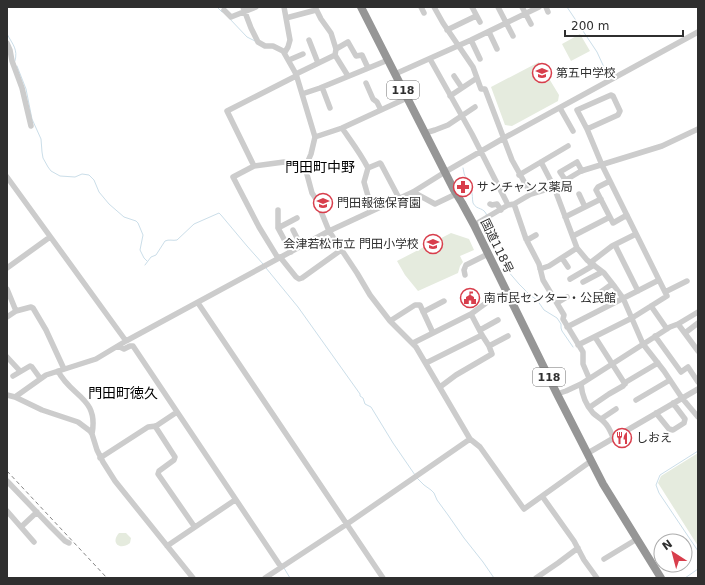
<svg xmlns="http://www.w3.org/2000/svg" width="705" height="585" font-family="'DejaVu Sans','Noto Sans JP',sans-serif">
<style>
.green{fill:#e5ebde}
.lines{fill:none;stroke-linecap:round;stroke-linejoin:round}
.stream{stroke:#cbdee9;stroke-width:1}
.minor{stroke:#ccc;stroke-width:5.5}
.highway{stroke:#969696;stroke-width:8}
.rail{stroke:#848484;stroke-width:1;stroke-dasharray:4 3;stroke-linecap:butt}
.labels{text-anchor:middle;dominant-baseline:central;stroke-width:4;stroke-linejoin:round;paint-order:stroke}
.shield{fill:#fff;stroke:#6d6d6d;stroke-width:1}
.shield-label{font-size:11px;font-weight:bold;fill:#2f2f2f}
.poi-label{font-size:12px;fill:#2f2f2f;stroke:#fff;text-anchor:start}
.street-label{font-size:12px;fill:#2f2f2f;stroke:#fff}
.quarter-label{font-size:14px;fill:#000;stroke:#fff}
</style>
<rect width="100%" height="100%" fill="#fff"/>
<path class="green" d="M580,34L590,51L571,61L562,44Z
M539,62L559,95L558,101L512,126L505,125L491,87Z
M451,233L469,239L474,250L460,256L463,262L460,266L458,273L418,291L405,275L397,261Z
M698,453V546L658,483L661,476Z
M119,533H126L131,538L130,543C120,551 110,543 119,533Z"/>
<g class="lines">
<path class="stream" d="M217,7L222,12
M567,7L597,52L608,76
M229,18L247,37L255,41
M7,34C13,45 18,49 15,61
M17,66L26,89L32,119L41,139L42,152L43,158L48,167L51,171L60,176L75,177L82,174L89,175L94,180L99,192L109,204L124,217L136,221L138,223L143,235L140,250L144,258L147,261
M463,168C464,177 468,182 471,190C473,194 472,199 473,203C477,211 484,206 487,216
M488,220L493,229L499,235L498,237L491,244L493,248
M500,260L501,263L519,284L530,295L537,300L544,310L557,318L561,324V328L562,331L573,347
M145,265L151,257L156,255L165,241C169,239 173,241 177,240L194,224L219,213L221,215L247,246L263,264
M266,268L298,307L360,394V396L363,398L365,404L371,407L393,443L415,475
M698,451L660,475L656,485L659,493L698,551
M417,478L424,485L431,490L434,493L437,500L448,515L464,538L483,562L494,578
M284,568L290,578
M685,578L698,569"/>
<path class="minor" d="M243,7L251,28L258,42L265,46H273L283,51L296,74L315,137L311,154L308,161L305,164L284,162L254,166
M284,7L290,40L288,47L285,52
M421,7L424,13
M434,7L443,23L473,67L481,89H485L512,160L531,194
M472,7L480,22
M498,7L513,36
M522,7L531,24
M546,7L548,12
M224,10L231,17L256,7
M286,18L316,10
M447,30L476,16
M489,32L497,49
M309,40L318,63
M471,40L480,59
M7,43L10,50L12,61L22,88L31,126
M336,49L348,42L356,56L362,55L368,68
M335,55L348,76
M430,59L472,134L508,205
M289,60L303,54
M296,74L335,55L336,49L331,33L321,19L315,7
M395,74L471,40L539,7
M454,76L462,88
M366,83L373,99L377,102L381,110
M322,87L330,108
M302,94L320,88L388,60
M450,96L477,78
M560,108L573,131
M342,128C351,141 361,154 368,168L364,182L372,210
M425,133L435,130L448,125L475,107
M315,137L342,128L407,98
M541,162L554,187L577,248L587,260L604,273L615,287L623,298L643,344L664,371L682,398L698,417
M305,164V167L312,193L316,199L329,231L357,273L370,295L390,321L416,347L470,439L480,447L524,509L591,461
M368,168L380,163L381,164L399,198
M519,175L568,146
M7,177L126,341
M566,181L560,172L577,162L582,171
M610,181L598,187L596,190L613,223L627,215
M413,192L435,204L456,194
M579,194L585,207
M490,204L492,205L497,204L501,210
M514,204L526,239L539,264L543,280L564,315L563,319L583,352V364L589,378
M278,210V228L291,252
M565,217L601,199
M474,225L508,205L514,204L531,194L554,187L581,171L662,146L698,129
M278,228L297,218
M293,230L301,246
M573,236L610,217
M526,239H529L536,235
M615,245L638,291
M280,257L296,277L299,279L302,278L341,250
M278,258L259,227L233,177L254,166L227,111L296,76
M562,258L568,267
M590,263L612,246L636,234
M7,268L50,237
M540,269L549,266L577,248
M465,275L464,270L466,265L488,254
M570,279L594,265
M583,282L602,272
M7,289L16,311L31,307L33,308L46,330L64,369
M665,292L687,281
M598,294L612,284
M198,303L383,578
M557,303L567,297
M651,306L667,329
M423,312L444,301
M7,317L16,311
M390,321L415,305H420L433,333
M678,324L698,351
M567,327L659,280
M480,330L498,320
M685,333L698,323
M655,336L681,372L688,367L698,382
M595,337L625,384
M413,343L471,314L486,303L506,291
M578,345L632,318L667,296L602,165L587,129L577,110L611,95L613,96L620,111L618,115L587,129
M118,346L124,349L130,346H133L281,567
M489,346L508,336
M7,357L20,371
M426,363L482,335
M58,371C71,397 99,397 92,434
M13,376L30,366L32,367L40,378
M581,384C582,395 586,405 593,413C597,417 602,419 605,423C609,427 611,433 613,437
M440,387L456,375L492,354L489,346L482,335L471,314
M557,394L566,391L581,384L670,327L678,324L698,312
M7,395L15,397L42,410L78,422L90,431L92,434L97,450L103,462L115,481L193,578
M15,397L46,375L96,359L126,341L329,231L413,192L445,172L504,138L698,32
M636,400L670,380
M590,407L609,394L623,386L626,382L658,363
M656,413L669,429L673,430L684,423L685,419L673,403
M601,419L616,409
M155,426L175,457L174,460L159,471L158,474L194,526
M588,453L698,389
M100,458L148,427L156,426L177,412
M7,481L51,527L65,541L69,543
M542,496L574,541L584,560L597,578
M7,511L34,542
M21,527L37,512
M167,546L235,500
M604,559L637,539
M265,578L347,524L470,439
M536,578L558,563L578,548"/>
<path class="highway" d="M361,7L454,190L462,203L474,225L557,394L603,484L661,578"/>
<path class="rail" d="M7,471L107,578"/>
</g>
<defs>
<symbol id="school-ring" viewBox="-11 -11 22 22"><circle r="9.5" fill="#fff" stroke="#d83e4c" stroke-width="1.5"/><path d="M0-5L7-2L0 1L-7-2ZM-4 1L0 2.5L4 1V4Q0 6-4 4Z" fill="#d83e4c"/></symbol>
<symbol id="pharmacy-ring" viewBox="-11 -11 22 22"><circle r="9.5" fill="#fff" stroke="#d83e4c" stroke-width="1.5"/><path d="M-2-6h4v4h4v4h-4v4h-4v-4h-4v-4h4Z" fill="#d83e4c"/></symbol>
<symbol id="civic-ring" viewBox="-11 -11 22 22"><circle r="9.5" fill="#fff" stroke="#d83e4c" stroke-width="1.5"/><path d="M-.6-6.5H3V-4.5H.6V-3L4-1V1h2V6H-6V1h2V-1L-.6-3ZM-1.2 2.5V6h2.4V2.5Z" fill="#d83e4c"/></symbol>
<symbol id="restaurant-ring" viewBox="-11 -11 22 22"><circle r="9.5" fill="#fff" stroke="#d83e4c" stroke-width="1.5"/><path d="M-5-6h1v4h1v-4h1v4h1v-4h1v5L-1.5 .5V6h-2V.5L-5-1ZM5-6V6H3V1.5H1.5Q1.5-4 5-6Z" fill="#d83e4c"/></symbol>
</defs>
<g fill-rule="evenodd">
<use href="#school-ring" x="531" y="62" width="22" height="22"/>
<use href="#pharmacy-ring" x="452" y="176" width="22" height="22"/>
<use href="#school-ring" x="312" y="192" width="22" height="22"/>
<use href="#school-ring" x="422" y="233" width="22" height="22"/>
<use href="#civic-ring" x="459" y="287" width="22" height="22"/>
<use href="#restaurant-ring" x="611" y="427" width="22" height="22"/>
</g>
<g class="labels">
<g class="shield">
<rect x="387" y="81" width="32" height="18" rx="3"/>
<rect x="533" y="368" width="32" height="18" rx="3"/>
</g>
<g class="shield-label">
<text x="403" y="90">118</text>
<text x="549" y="377">118</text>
</g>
<g class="poi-label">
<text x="556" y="73">第五中学校</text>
<text x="477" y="187">サンチャンス薬局</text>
<text x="337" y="203">門田報徳保育園</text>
<text x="419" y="244" text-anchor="end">会津若松市立 門田小学校</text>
<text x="484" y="298">南市民センター・公民館</text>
<text x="636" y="438">しおえ</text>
</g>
<g class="street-label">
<text transform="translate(497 246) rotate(64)">国道118号</text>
</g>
<g class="quarter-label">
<text x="320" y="167">門田町中野</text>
<text x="123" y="393">門田町徳久</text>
</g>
</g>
<rect width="705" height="585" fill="none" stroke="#2f2f2f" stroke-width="16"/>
<g transform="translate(673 553) rotate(324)"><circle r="19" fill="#ffffff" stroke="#acacac"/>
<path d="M0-3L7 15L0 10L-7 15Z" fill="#d83e4c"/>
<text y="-6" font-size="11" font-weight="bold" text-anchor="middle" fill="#2f2f2f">N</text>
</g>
<path d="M565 30v6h118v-6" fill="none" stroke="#2f2f2f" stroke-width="2"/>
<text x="571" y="30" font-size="12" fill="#2f2f2f" stroke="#ffffff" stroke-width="3" paint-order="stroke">200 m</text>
</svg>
